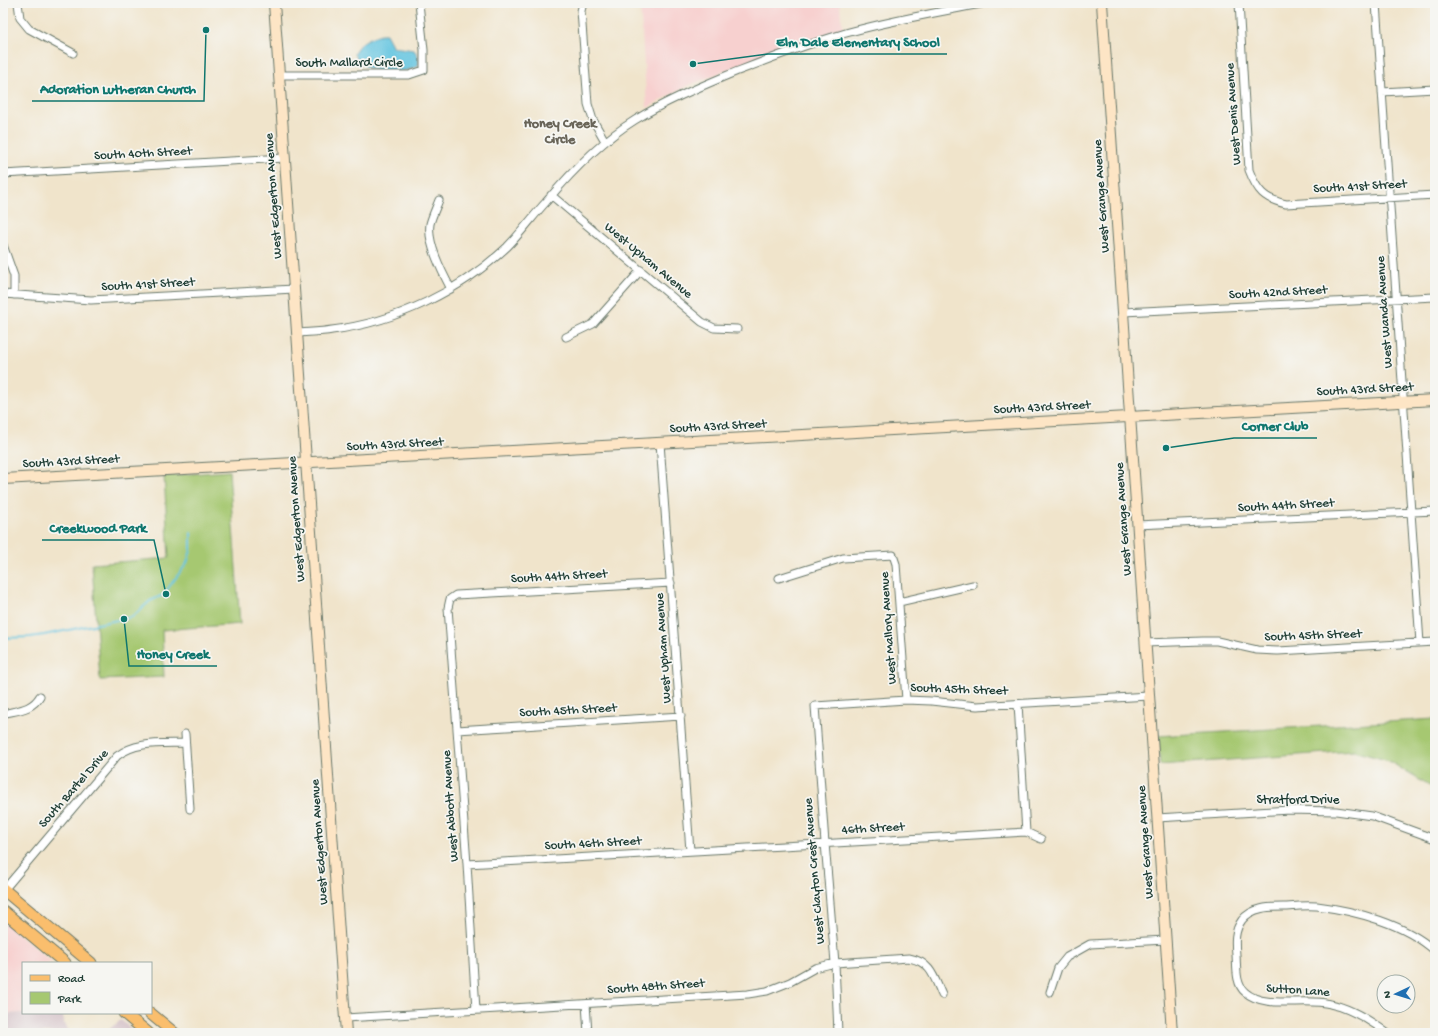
<svg xmlns="http://www.w3.org/2000/svg" width="1438" height="1036" font-family="'Gochi Hand',sans-serif">
<style>
.built{fill:#f7d0cf}
.industrial{fill:#d2bec5}
.green{fill:#a6c871;stroke:#628252}
.water{fill:#62c4e0;stroke:#40808a}
.lines{fill:none;stroke-linecap:round;stroke-linejoin:round}
.stream{stroke:#62c4e0;stroke-width:2}
.street-casing{stroke:#687769;stroke-width:9}
.secondary-casing{stroke:#687769;stroke-width:12}
.primary-casing{stroke:#687769;stroke-width:13}
.street{stroke:#fff;stroke-width:7}
.secondary{stroke:#fde5c5;stroke-width:10}
.primary{stroke:#fabe6d;stroke-width:11}
.labels{text-anchor:middle;dominant-baseline:central;stroke-width:3.5;stroke-linejoin:round;paint-order:stroke}
.street-label{font-size:13px;fill:#1f3d34;stroke:#f6f6f2}
.neighbourhood-label{font-size:14px;font-weight:bold;fill:#696559;stroke:#f6f6f2}
.leader{fill:none;stroke:#0f766e;stroke-width:1.5}
.callout-dot{fill:#0f766e;stroke:#f6f6f2;stroke-width:1.5}
.callout-label{font-size:14px;text-anchor:middle;font-weight:bold;fill:#0f766e;stroke:#f6f6f2;stroke-width:3.5;stroke-linejoin:round;paint-order:stroke}
</style>
<rect width="100%" height="100%" fill="#f6f6f2"/>
<filter id="ink" filterUnits="userSpaceOnUse"><feTurbulence type="fractalNoise" baseFrequency=".025" numOctaves="2"/><feDisplacementMap in="SourceGraphic" scale="8" xChannelSelector="R" yChannelSelector="G"/><feConvolveMatrix kernelMatrix="1 2 1 2 8 2 1 2 1" color-interpolation-filters="sRGB"/></filter>
<filter id="wash" filterUnits="userSpaceOnUse"><feTurbulence type="fractalNoise" baseFrequency=".012" numOctaves="4" result="noise"/><feDisplacementMap in="SourceGraphic" scale="16" xChannelSelector="R" yChannelSelector="G"/><feGaussianBlur stdDeviation="0.9" result="paint"/><feColorMatrix in="noise" values="0 0 0 0 0 0 0 0 0 0 0 0 0 0 0 0 0 1.4 0 .05"/><feComposite in="paint" operator="in"/></filter>
<g filter="url(#wash)">
<rect width="100%" height="100%" fill="#f0e4cb"/>
<path class="built" d="M640,3H840L841,18L844,29L768,54L687,86L647,108Z
M3,921L53,963H23V1013L3,1014Z"/>
<path class="industrial" d="M23,1013H63L64,1024L71,1033H3V1014Z
M121,1020L136,1033H104Z"/>
<path class="green" d="M229,471L240,624L162,630L164,677L100,680L92,564L169,558L164,476Z
M1435,719V782L1429,786L1389,761L1354,751L1160,765L1158,736Z"/>
<path class="water" d="M381,34H386L393,47L414,50C418,55 420,60 418,66C407,74 372,73 361,64C358,62 356,57 354,54C357,43 371,37 381,34Z"/>
<g class="lines">
<path class="stream" d="M3,638L30,637L44,635L132,617L150,601L163,595L187,563L191,550V533"/>
</g>
</g>
<g filter="url(#ink)">
<g class="lines">
<defs>
<path id="street" d="M18,3L20,18L29,29L73,53
M583,3L581,11L588,104L593,120L605,141
M1239,3L1249,170C1257,191 1264,199 1286,204L1435,195
M1376,3L1420,643
M279,75H409L424,70V50L419,3
M1382,92L1435,89
M3,174L285,158
M551,195L702,322L714,328L737,329
M439,200C436,208 432,216 430,224C427,243 442,272 451,289
M3,245L14,276V295
M3,294L91,300L294,289
M1123,312L1435,297
M297,333C309,332 321,332 332,330C397,322 460,291 507,247C521,233 533,216 546,202C572,171 601,141 635,120C664,102 697,88 728,75C764,61 801,46 839,35C886,21 936,13 985,3
M566,337L593,324L641,270
M660,443L690,851
M1137,525L1435,511
M779,578L843,558L893,555L896,564L906,700
M899,602L973,585
M1145,643L1203,641H1217L1257,650L1278,651L1435,642
M1018,704L1026,832
M3,714C18,710 32,710 40,696
M457,730L681,716
M185,734L190,809
M1157,818L1289,810L1336,811L1372,816L1435,839
M467,864L1026,832L1041,839
M3,891L117,756C136,741 162,744 185,743
M1050,992L1058,968L1067,957L1090,944L1166,940
M586,1004L588,1033
M476,1010L467,864L448,608L450,599L456,595L671,583
M345,1018L748,994L767,991L790,982L815,968L835,963L909,958C931,962 934,977 942,995
M838,1033L835,963L825,843L815,706L906,700L931,701L977,706L1149,696
M1387,1033C1371,1021 1350,1008 1330,1004C1305,997 1265,1010 1245,992C1235,984 1237,966 1236,955C1235,942 1234,931 1242,920C1253,906 1272,907 1287,907C1297,906 1308,905 1317,906C1357,911 1405,924 1435,951"/>
<path id="secondary" d="M274,3L346,1033
M1102,3L1172,1033
M3,479L1435,400"/>
<path id="primary" d="M3,889L91,963
M3,911L65,963
M124,1013L148,1033
M150,1013L174,1033"/>
</defs>
<use href="#street" class="street-casing"/>
<use href="#secondary" class="secondary-casing"/>
<use href="#primary" class="primary-casing"/>
<use href="#street" class="street"/>
<use href="#secondary" class="secondary"/>
<use href="#primary" class="primary"/>
</g>
</g>
<g class="labels">
<g class="street-label">
<text x="349" y="63">South Mallard Circle</text>
<text transform="translate(1234 114) rotate(-94)">West Denis Avenue</text>
<text transform="translate(143 154) rotate(-3)">South 40th Street</text>
<text transform="translate(1360 187) rotate(-3)">South 41st Street</text>
<text transform="translate(274 196) rotate(-94)">West Edgerton Avenue</text>
<text transform="translate(1102 196) rotate(-94)">West Grange Avenue</text>
<text transform="translate(648 261) rotate(40)">West Upham Avenue</text>
<text transform="translate(148 285) rotate(-3)">South 41st Street</text>
<text transform="translate(1278 293) rotate(-3)">South 42nd Street</text>
<text transform="translate(1385 312) rotate(-94)">West Wanda Avenue</text>
<text transform="translate(1365 390) rotate(-3)">South 43rd Street</text>
<text transform="translate(1042 408) rotate(-3)">South 43rd Street</text>
<text transform="translate(718 427) rotate(-3)">South 43rd Street</text>
<text transform="translate(395 445) rotate(-3)">South 43rd Street</text>
<text transform="translate(71 462) rotate(-3)">South 43rd Street</text>
<text transform="translate(1286 506) rotate(-3)">South 44th Street</text>
<text transform="translate(297 519) rotate(-94)">West Edgerton Avenue</text>
<text transform="translate(1124 519) rotate(-94)">West Grange Avenue</text>
<text transform="translate(559 577) rotate(-3)">South 44th Street</text>
<text transform="translate(889 628) rotate(-94)">West Mallory Avenue</text>
<text transform="translate(1313 636) rotate(-2)">South 45th Street</text>
<text transform="translate(664 648) rotate(-94)">West Upham Avenue</text>
<text transform="translate(959 690) rotate(2)">South 45th Street</text>
<text transform="translate(568 711) rotate(-3)">South 45th Street</text>
<text transform="translate(74 789) rotate(-49)">South Bartel Drive</text>
<text x="1298" y="800">Stratford Drive</text>
<text transform="translate(451 806) rotate(-94)">West Abbott Avenue</text>
<text transform="translate(873 829) rotate(-3)">46th Street</text>
<text transform="translate(320 842) rotate(-94)">West Edgerton Avenue</text>
<text transform="translate(1146 842) rotate(-94)">West Grange Avenue</text>
<text transform="translate(593 844) rotate(-3)">South 46th Street</text>
<text transform="translate(815 871) rotate(-95)">West Clayton Crest Avenue</text>
<text transform="translate(656 987) rotate(-4)">South 48th Street</text>
<text transform="translate(1298 991) rotate(4)">Sutton Lane</text>
</g>
<g class="neighbourhood-label">
<text x="560" y="124">Honey Creek<tspan x="560" dy="16">Circle</tspan></text>
</g>
</g>
<path class="leader" d="M693 64L768 54H947M206 30L204 101H32M1166 448L1234 438H1317M166 594L154 540H42M124 619L129 666H217"/>
<g class="callout-dot">
<circle cx="693" cy="64" r="4"/>
<circle cx="206" cy="30" r="4"/>
<circle cx="1166" cy="448" r="4"/>
<circle cx="166" cy="594" r="4"/>
<circle cx="124" cy="619" r="4"/>
</g>
<g class="callout-label">
<text x="858" y="46">Elm Dale Elementary School</text>
<text x="118" y="93">Adoration Lutheran Church</text>
<text x="1275" y="430">Corner Club</text>
<text x="98" y="532">Creekwood Park</text>
<text x="173" y="658">Honey Creek</text>
</g>
<rect width="1438" height="1036" fill="none" stroke="#f6f6f2" stroke-width="16"/>
<rect x="22" y="962" width="130" height="52" fill="#f6f6f2" stroke="#a0aca6"/>
<rect x="30" y="975" width="20" height="6" fill="#fabe6d" stroke="#a0aca6"/>
<text x="58" y="982" font-size="12" fill="#1f3d34">Road</text>
<rect x="30" y="992" width="20" height="12" fill="#a6c871" stroke="#a0aca6"/>
<text x="58" y="1002" font-size="12" fill="#1f3d34">Park</text>
<g transform="translate(1396 994) rotate(266)"><circle r="19" fill="#f6f6f2" stroke="#a0aca6"/>
<path d="M0-3L7 15L0 10L-7 15Z" fill="#1f6fb2"/>
<text y="-6" font-size="11" font-weight="bold" text-anchor="middle" fill="#1f3d34">N</text>
</g>
</svg>
